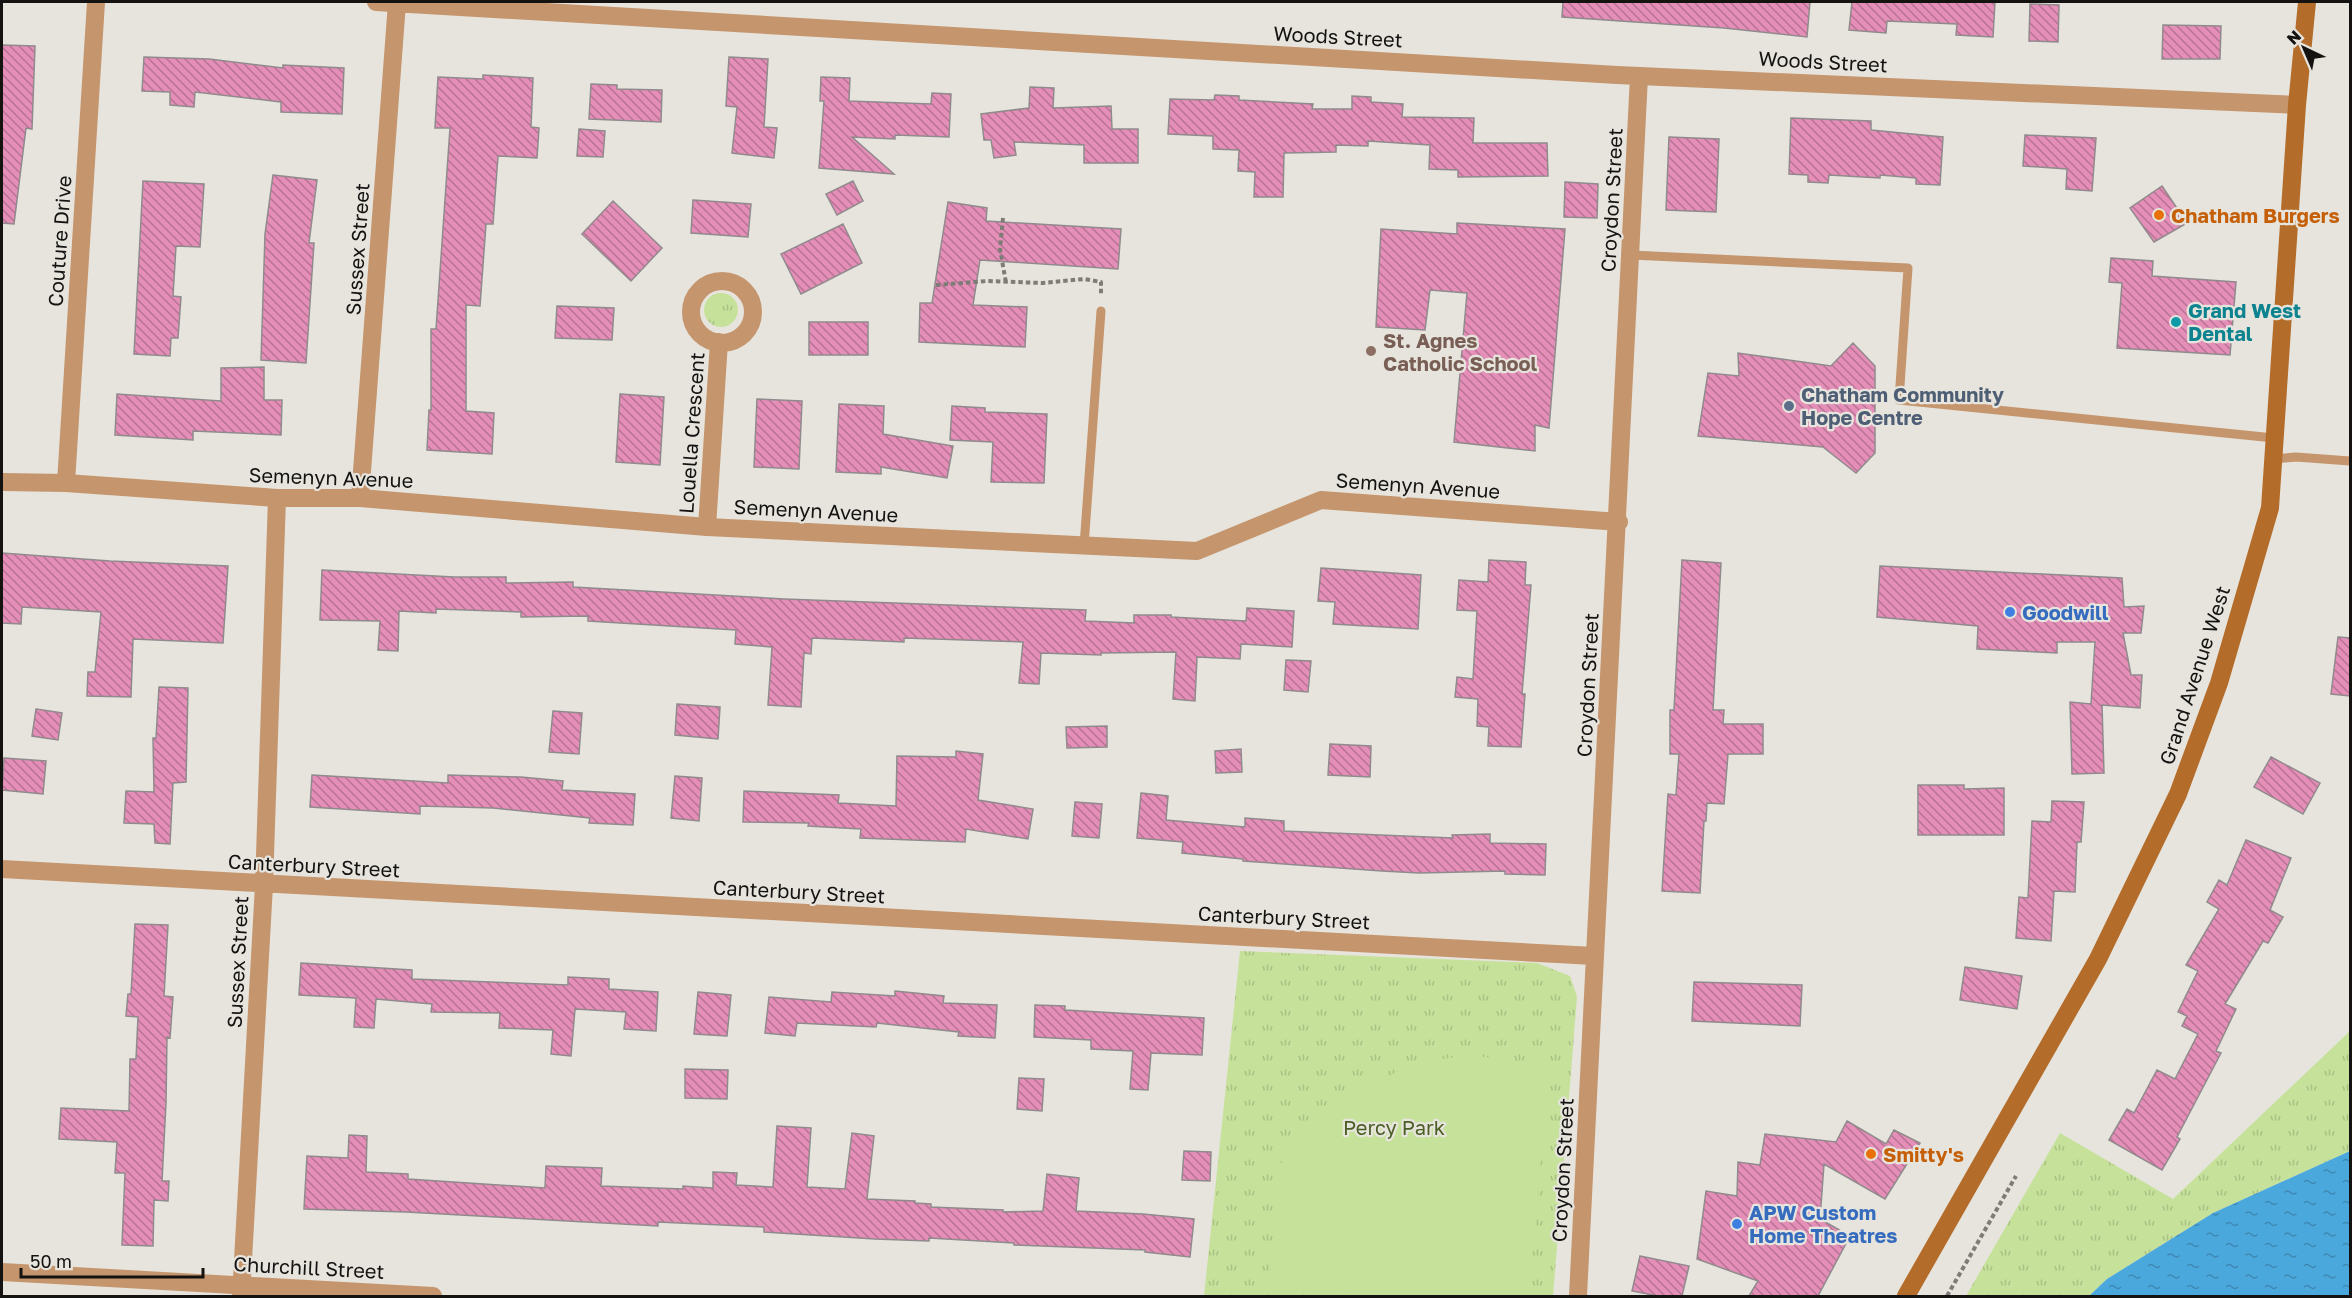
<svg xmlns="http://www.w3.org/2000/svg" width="2352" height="1298" font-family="'Golos Text',sans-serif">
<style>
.grass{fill:url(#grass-tufts)}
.garden{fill:#c6e29a}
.water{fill:url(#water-ripples)}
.building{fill:url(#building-back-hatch);stroke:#918a8d;stroke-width:1.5}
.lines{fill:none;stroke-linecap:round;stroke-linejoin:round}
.path{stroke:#7e7c77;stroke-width:4;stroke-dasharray:4.5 3;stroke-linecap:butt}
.lane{stroke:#c5956d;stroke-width:9}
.street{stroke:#c5956d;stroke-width:18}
.secondary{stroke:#b36c29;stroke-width:18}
.food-dot{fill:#e8710a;stroke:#e6e4dd;stroke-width:2}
.culture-dot{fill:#0f9aa8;stroke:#e6e4dd;stroke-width:2}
.education-dot{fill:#8d6e63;stroke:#e6e4dd;stroke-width:2}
.service-dot{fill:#5c6f8a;stroke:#e6e4dd;stroke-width:2}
.shop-dot{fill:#3f7fe0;stroke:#e6e4dd;stroke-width:2}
.labels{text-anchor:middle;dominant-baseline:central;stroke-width:4.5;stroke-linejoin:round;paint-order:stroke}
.street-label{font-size:20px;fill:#141311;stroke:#e6e4dd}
.food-label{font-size:20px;font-weight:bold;fill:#c56008;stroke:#e6e4dd;text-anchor:start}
.culture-label{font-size:20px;font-weight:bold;fill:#0d838f;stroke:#e6e4dd;text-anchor:start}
.education-label{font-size:20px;font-weight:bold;fill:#785e54;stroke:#e6e4dd;text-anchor:start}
.service-label{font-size:20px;font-weight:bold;fill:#4e5e75;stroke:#e6e4dd;text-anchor:start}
.shop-label{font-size:20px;font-weight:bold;fill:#366cbe;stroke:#e6e4dd;text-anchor:start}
.park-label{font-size:20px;fill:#4b5f24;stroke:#e6e4dd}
</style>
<defs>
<pattern id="grass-tufts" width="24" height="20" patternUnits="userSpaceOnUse" patternTransform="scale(1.5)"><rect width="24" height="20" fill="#c6e29a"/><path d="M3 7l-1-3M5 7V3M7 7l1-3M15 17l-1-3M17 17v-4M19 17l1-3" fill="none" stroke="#a9c184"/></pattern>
<pattern id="water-ripples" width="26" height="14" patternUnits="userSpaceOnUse" patternTransform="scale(1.5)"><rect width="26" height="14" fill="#4ba8dd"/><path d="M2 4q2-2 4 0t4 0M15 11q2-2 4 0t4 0" fill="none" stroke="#3d88b2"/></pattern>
<pattern id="building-back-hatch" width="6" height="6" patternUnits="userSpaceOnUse" patternTransform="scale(1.5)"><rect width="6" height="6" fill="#e58eb8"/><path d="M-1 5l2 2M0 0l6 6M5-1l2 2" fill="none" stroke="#b87394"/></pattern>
</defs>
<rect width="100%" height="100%" fill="#e6e4dd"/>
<path class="grass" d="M704 310a17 17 0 1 1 34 0a17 17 0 1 1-34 0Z
M1240,951L1537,963L1570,976L1577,997L1553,1296H1204Z
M2350,1031V1151L2213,1213L2107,1279L2089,1296H1966L2060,1133L2173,1199Z"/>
<path class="garden" d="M1470,1055L1549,1066L1529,1296H1375L1268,1291L1282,1157L1331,1115L1368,1088L1413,1063Z"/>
<path class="water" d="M2350,1151V1296H2089L2107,1279L2213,1213Z"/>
<path class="building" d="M1563,2H1810L1807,37L1724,28L1562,17Z
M1852,2H1995L1993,37L1956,35L1957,24L1887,21L1886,33L1849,30Z
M2030,4L2059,5L2058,42L2029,41Z
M2163,25L2221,26L2220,59H2162Z
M2,45L35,46L32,129L26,128L14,224L2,223Z
M144,57L209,59L283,68V65L344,68L342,114L281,112V102L195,92L194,107L170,105V92L142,91Z
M729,57L768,59L764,127L777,128L774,158L732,153L737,107L726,106Z
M483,75L533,78L531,127L539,128L537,158L498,156L493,224H486L480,306L466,305V411L494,413L492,454L427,450L429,410H431V329H436L450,128H435L438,77L483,79Z
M821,77L850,78L849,101L931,104L932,93L951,94L949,137L895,135V139L852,137L894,174L819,168L824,101H820Z
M591,84L617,85V89L662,90L661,122L589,119Z
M1030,87L1054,88L1053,108L1111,106L1112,129H1138V163H1084V145L1014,142L1016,155L994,158L991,140H984L981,114L1029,108Z
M1215,95L1239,96V100L1313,104L1312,109H1352V96L1371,97V102L1403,104L1402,117L1474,118L1473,143H1547L1548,176L1458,177V170L1429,169L1430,145L1368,141V146L1336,145V152L1284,153L1283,197H1254L1255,172L1238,171L1239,150L1213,149V136L1168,134L1170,99L1214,100Z
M1791,118L1871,121V130L1943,137L1940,185L1916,184V178L1880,175V178L1829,175L1828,183L1808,182V175L1789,174Z
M579,129L605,131L603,157L577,156Z
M2025,135L2096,138L2092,191L2066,189L2067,169L2023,166Z
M1669,137L1719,139L1716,212L1666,210Z
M273,175L317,180L309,243H314L306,363L261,360L265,234Z
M143,181L204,184L200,247L176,246L173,296L181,297L178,338H171L170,356L134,354Z
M853,181L863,201L837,215L826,194Z
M1565,182L1598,184L1597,218L1564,217Z
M2162,186L2187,223L2154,242L2130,208Z
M693,200L751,204L748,237L691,233Z
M613,201L662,248L631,281L582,234Z
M948,202L987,208L986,221L1121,229L1118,269L980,260L973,305L1027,307L1025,347L919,342L920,303H932Z
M1457,223L1565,229L1549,428L1535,425V451L1454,442L1467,293L1430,290L1425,330L1376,327L1381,229L1457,234Z
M843,224L862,263L801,294L781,254Z
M2111,258L2153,261L2152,276L2236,282L2230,355L2117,348L2122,283L2109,282Z
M557,306L614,308L612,340L555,338Z
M809,322H868V355H809Z
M1853,343L1875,366V453L1856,473L1823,447L1698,436L1708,373L1739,376L1738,353L1831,366Z
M264,367V400H282L281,435L193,431V440L115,435L117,394L221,401V368Z
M620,394L664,397L660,465L616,462Z
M757,399L802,401L799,469L754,467Z
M839,404L884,406L883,434L953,446L947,478L881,467V474L836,472Z
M952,406L985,408V412L1047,414L1044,483L991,482L993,442L950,440Z
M2,553L110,561L228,566L223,643L133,639L131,697L87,696L88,672H95L101,612L22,607L21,624L2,623Z
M1489,560L1526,562L1525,585H1531L1522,694H1525L1521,747L1488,746L1489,727L1477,726L1478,699L1455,697L1457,677L1473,679L1477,611L1457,610L1459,580L1488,582Z
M1682,560L1721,563L1713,710H1724L1723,724H1763V754H1728L1724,804L1707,803L1706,821H1704L1700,893L1662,891L1668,794L1676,795L1679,754H1670V710H1674Z
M1880,566L2122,578L2124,607L2144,606L2141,633H2123L2131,675H2142L2140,708L2102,705L2104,773L2072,774L2070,702L2091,704L2095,642H2057V653L1977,649L1978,626L1877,617Z
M1321,568L1421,575L1418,629L1333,624L1335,602L1318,601Z
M322,570L454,577H506V583L573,582V587L784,599L1086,610L1085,621L1134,623V615H1171V617L1246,621L1247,608L1294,611L1292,647L1241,644L1240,659L1197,657L1195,701L1173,699L1176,652L1101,653V655L1041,653L1039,684L1019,683L1023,642L904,638V642L812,638L811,654L804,653L801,707L768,705L772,647L735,644L736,630L588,621V616L521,617V612L436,609V613L399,611L398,651L378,650L380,621L320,620Z
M2338,637L2350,638V696L2331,694Z
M1286,660L1311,661L1308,692L1284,690Z
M159,687L188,688L186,782L173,783L170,844L155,843L154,824L124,823L126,791L154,792L153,738H156Z
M677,704L720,707L718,739L675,735Z
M36,709L62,713L58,740L32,736Z
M553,711L582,713L579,754L549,752Z
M1107,726V747L1067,748L1066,727Z
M1330,744L1371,746L1370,777L1328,775Z
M1241,749L1242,772L1216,773L1215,751Z
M956,751L983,754L978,800L1033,809L1028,839L966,829L965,842L860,838L861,829L808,826L809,823L743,822L744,791L839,795L838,803L896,806L897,756L956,757Z
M2271,757L2320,783L2303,814L2254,787Z
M4,758L46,761L43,794L2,790Z
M312,775L448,783V775L521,777L563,781L562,790L635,794L633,825L589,823L590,818L493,808L420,806V814L310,807Z
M675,776L702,778L699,821L671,818Z
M1918,785H1964V789L2004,788V835H1918Z
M1141,793L1168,796L1166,820L1245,827V818L1284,821V831L1453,838L1452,835L1490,834V843L1546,844L1545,875L1505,874V871L1419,873L1382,871L1243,861V859L1182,853L1183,842L1137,838Z
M2052,801L2084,802L2081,842H2077L2075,892L2054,891L2051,941L2016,938L2019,897L2028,898L2032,821L2051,822Z
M1075,802L1102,804L1099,838L1072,836Z
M2246,840L2291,858L2270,910L2283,917L2268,943L2263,941L2225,1004L2236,1009L2216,1051L2221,1053L2177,1137L2180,1139L2162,1170L2109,1140L2127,1109L2134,1113L2157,1070L2175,1079L2198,1034L2182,1026L2187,1016L2178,1012L2198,971L2186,965L2219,909L2207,902L2219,880L2227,885Z
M135,924L168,925L164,996L173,997L170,1038L167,1037L166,1103L162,1181H169L168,1201L154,1200L153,1246L122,1245L125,1173H115L117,1142L59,1139L61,1108L129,1111L130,1059H136L138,1017L126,1016L128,994H131Z
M301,963L412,970V979L568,985V977L609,979V989L658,992L656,1031L624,1029L626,1012L575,1009L571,1056L551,1054L553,1030L499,1028L500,1013L431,1012L432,1004L376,999L374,1028L354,1027L356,998L299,995Z
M1965,967L2022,976L2017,1009L1960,1000Z
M1694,982L1802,985L1800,1026L1692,1021Z
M895,991L944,996L943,1003L997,1005L995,1038L958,1036L959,1032L877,1023L876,1027L797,1023L795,1036L765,1033L769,997L831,1002L832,992L895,996Z
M698,992L731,995L727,1036L694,1034Z
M1035,1005L1065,1006V1010L1204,1018L1202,1055L1151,1053L1148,1090L1130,1089L1133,1051L1091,1049V1040L1034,1037Z
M685,1069L728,1070L727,1099L685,1098Z
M1019,1078L1044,1079L1042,1111L1017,1109Z
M1847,1121L1886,1144L1894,1130L1920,1143L1885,1199L1824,1164L1820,1219L1850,1236L1818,1296H1749L1758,1281L1697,1259L1706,1191L1737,1196L1738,1162L1760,1165L1765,1134L1836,1142Z
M777,1126L811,1128L807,1187L845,1189L852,1133L874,1136L867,1199L915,1201V1203L931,1204V1207L1003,1210V1212L1043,1211L1047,1174L1079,1178L1076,1211L1143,1214L1194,1219L1190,1257L1145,1252V1250L1014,1245V1243L929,1238V1241L875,1239L764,1232V1227L658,1222V1226L406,1212L304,1209L307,1156L348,1158L349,1135L367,1136L366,1172L408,1174V1179L545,1188L546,1166L602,1168L601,1186L683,1189V1186L713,1188V1172L737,1173L736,1185L773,1187Z
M1184,1151L1211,1152L1210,1181L1182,1180Z
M1640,1256L1689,1266L1682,1296H1658L1632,1291Z"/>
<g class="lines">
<path class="path" d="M1003,218L1000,249L1006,283
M936,285L987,281L1043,283L1084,279L1101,282V296
M1947,1296L2016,1176"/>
<path class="lane" d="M1631,255L1908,268L1899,400L2274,438
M2273,459L2296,457L2350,461
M1084,546L1101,311"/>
<path class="street" d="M376,2L1617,75L2297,105
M691 312a31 31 0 1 1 62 0a31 31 0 1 1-62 0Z
M2,482L66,483L277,498H360L707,527L1197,551L1321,500L1619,522
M66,483L96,2
M360,498L397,3
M707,527L719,342
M2,869L1594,956
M2,1272L433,1296
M241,1296L264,885L277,498
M1578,1296L1639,76"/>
<path class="secondary" d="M1906,1296L2098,959L2178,794L2219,683L2270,508L2297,105L2307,2"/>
</g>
<g class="food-dot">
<circle cx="2159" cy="215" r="6"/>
<circle cx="1871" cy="1154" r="6"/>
</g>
<circle class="culture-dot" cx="2176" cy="322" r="6"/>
<circle class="education-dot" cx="1371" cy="351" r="6"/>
<circle class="service-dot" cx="1789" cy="406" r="6"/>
<g class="shop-dot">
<circle cx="2010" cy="612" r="6"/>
<circle cx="1737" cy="1224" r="6"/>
</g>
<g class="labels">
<g class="street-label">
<text transform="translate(1338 36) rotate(3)">Woods Street</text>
<text transform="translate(1823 61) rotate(3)">Woods Street</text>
<text transform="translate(1611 200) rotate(-87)">Croydon Street</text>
<text transform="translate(59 241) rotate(-86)">Couture Drive</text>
<text transform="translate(357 249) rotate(-86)">Sussex Street</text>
<text transform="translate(691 433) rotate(-86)">Louella Crescent</text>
<text transform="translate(331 477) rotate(2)">Semenyn Avenue</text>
<text transform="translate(1418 485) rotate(4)">Semenyn Avenue</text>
<text transform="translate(816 510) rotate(3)">Semenyn Avenue</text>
<text transform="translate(2194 675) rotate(-72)">Grand Avenue West</text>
<text transform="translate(1587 685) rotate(-87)">Croydon Street</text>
<text transform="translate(314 865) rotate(3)">Canterbury Street</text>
<text transform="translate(799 891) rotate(3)">Canterbury Street</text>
<text transform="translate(1284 917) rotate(3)">Canterbury Street</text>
<text transform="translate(237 962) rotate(-87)">Sussex Street</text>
<text transform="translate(1562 1170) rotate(-87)">Croydon Street</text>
<text transform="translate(309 1267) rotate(3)">Churchill Street</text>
</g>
<g class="food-label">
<text x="2171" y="215">Chatham Burgers</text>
<text x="1883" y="1154">Smitty's</text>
</g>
<g class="culture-label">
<text x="2188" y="310">Grand West<tspan x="2188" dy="23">Dental</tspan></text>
</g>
<g class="education-label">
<text x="1383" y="340">St. Agnes<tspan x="1383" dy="23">Catholic School</tspan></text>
</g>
<g class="service-label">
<text x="1801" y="394">Chatham Community<tspan x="1801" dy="23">Hope Centre</tspan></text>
</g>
<g class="shop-label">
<text x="2022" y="612">Goodwill</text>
<text x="1749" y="1212">APW Custom<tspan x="1749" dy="23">Home Theatres</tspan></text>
</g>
<g class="park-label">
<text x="1394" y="1127">Percy Park</text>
</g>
</g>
<rect width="2352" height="1298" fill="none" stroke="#141311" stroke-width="6"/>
<g transform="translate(2304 48) rotate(316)" stroke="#e6e4dd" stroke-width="4.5" paint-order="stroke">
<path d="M0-4.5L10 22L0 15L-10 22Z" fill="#141311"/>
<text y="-9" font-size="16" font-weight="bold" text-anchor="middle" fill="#141311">N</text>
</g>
<path d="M21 1268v9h182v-9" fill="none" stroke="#141311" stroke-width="3"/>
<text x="30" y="1268" font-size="18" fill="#141311" stroke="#e6e4dd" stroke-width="4.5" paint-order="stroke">50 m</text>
</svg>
